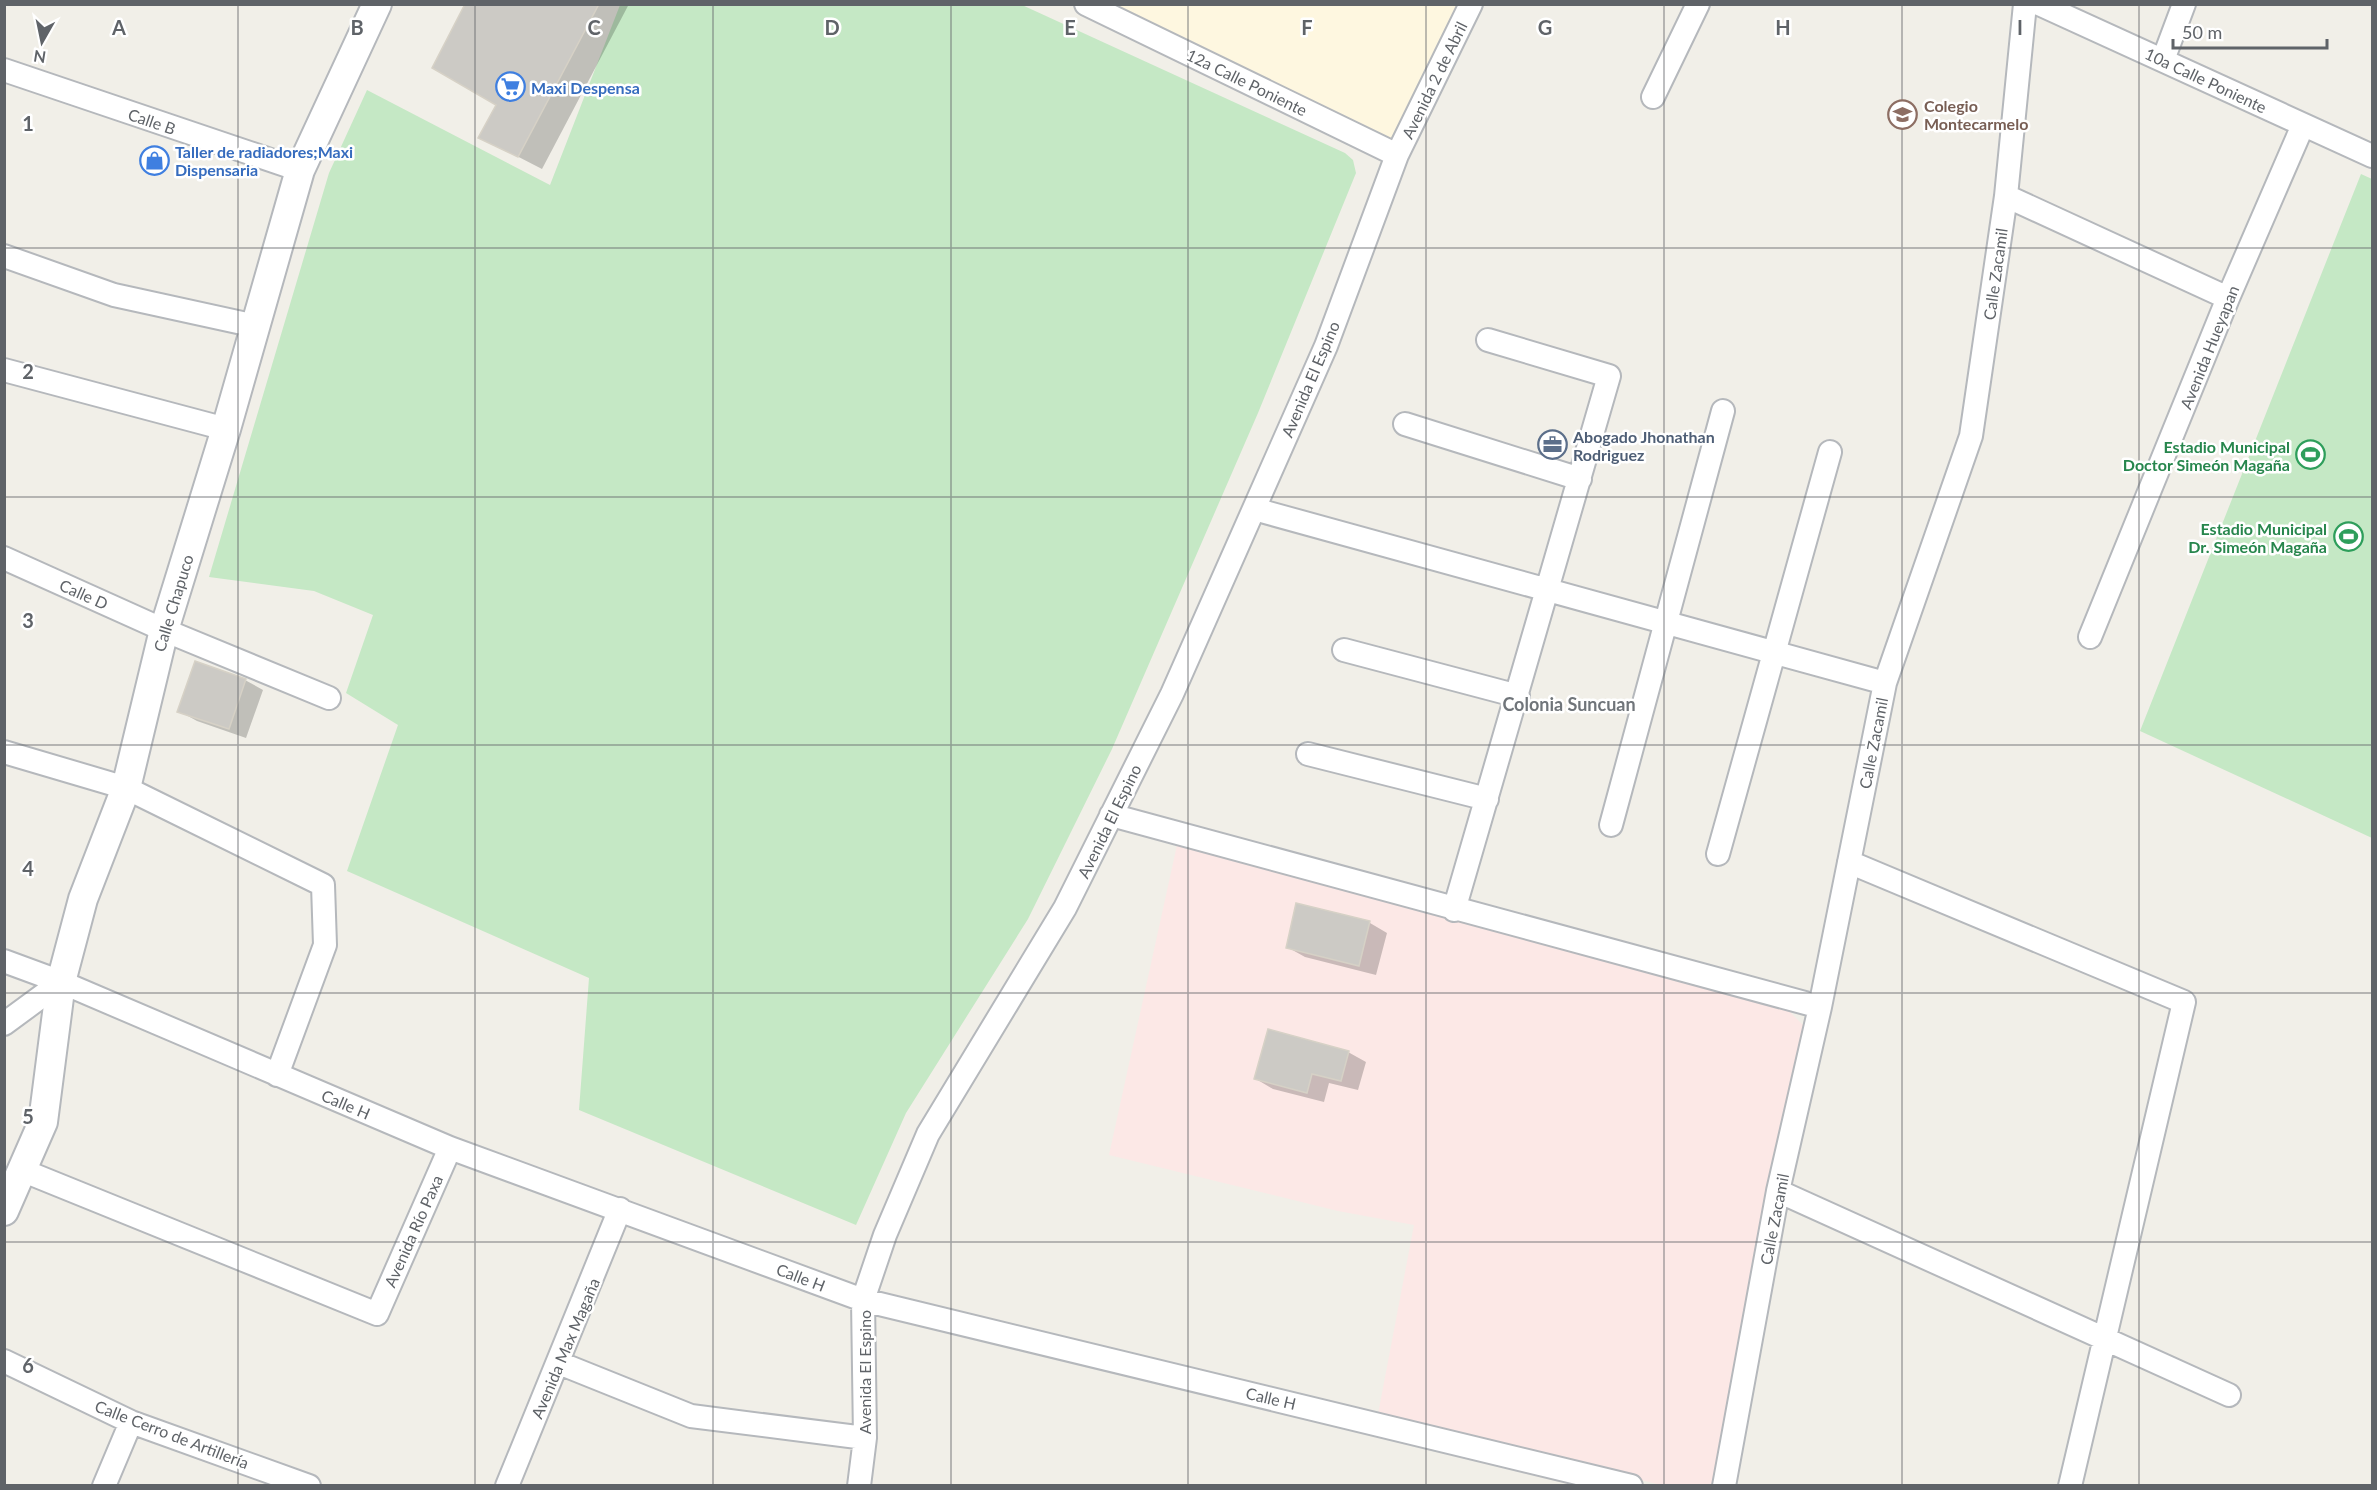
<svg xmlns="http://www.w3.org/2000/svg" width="2377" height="1490" font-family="Lato,sans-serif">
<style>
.commercial{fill:#fef7e0}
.medical{fill:#fce8e6}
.green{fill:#c5e8c5}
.shadow{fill:#0003}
.building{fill:#cccac5;stroke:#d6d1c6;stroke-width:1.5}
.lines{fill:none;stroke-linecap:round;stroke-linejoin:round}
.minor-casing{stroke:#b5b8bc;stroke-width:26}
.tertiary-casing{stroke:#b5b8bc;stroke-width:32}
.minor{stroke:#fff;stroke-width:22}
.tertiary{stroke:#fff;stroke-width:28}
.grid{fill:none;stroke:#5f6368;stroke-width:1.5;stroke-opacity:0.55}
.labels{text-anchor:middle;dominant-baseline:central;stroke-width:5;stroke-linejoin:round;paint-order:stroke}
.street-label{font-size:16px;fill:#5f6368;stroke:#fff}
.shop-label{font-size:16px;font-weight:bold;fill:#366cbe;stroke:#fff;text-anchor:start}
.education-label{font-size:16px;font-weight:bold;fill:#785e54;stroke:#fff;text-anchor:start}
.service-label{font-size:16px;font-weight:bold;fill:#4e5e75;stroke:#fff;text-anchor:start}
.leisure-label{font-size:16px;font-weight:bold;fill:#27864d;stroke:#fff;text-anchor:end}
.neighbourhood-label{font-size:18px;font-weight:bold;fill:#70757a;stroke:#fff}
.grid-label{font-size:20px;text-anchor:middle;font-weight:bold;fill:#5f6368;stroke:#fff;stroke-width:5;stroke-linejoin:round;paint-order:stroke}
</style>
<rect width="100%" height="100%" fill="#f1efe8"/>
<path class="commercial" d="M1115,5H1463L1391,139Z"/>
<path class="medical" d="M1177,845L1789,1011L1804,1026L1712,1483L1708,1485H1661L1378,1414L1414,1225L1338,1211L1109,1155Z"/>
<path class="green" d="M620,5H1022L1345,153L1353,160L1356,173L1258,413L1112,749L1028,919L906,1113L856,1225L579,1110L589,978L347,871L398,725L346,693L373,615L314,591L209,577L329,173L367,90L550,185Z
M2361,174L2372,179V838L2140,731Z"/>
<path class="shadow" d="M466,4H629L542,169L480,137L498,105Z
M245,680L263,690L246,738L197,721L179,711Z
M1370,923L1387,933L1376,975L1305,957L1287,947Z
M1348,1052L1366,1062L1358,1090L1329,1083L1324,1102L1273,1089L1256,1079Z"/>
<path class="building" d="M465,4H599L518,157L478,138L496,105L432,68Z
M195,661L246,679L229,729L177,712Z
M1296,903L1370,921L1359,966L1286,948Z
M1268,1029L1349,1051L1341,1081L1312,1074L1307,1093L1254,1079Z"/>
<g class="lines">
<defs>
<path id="minor" d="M1086,4L1397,155
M2039,4L2372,156
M2163,60L2184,4
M4,70L300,170
M1653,97L1698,4
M2006,196L2228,298
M4,256L114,295L256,326
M4,370L226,429
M1405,424L1580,479
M1254,509L1885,683
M4,558L164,630L329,698
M2090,637L2228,298L2303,125
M1344,650L1518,696
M4,752L126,788L323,885L325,945L277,1075
M1308,754L1487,799
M1111,815L1820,1007
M1611,825L1723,411
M1718,854L1830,452
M1849,862L2184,1002L2070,1486
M1454,910L1609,376L1488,340
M4,961L61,982L450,1148L863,1300L1631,1486
M4,1024L61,982
M24,1171L377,1314L450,1148
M1778,1191L2229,1395
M4,1361L131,1422L309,1486
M559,1363L691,1416L865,1438
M104,1486L131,1422
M507,1486L620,1209
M859,1486L865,1438L863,1300L885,1235L928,1134L1065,908L1172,694L1326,346L1397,155L1471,4
M1724,1486L1778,1191L1820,1007L1885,683L1971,436L2006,196L2025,4"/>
<path id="tertiary" d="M4,1211L43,1122L61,982L83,899L126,788L164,630L226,429L300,170L377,4"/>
</defs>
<use href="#minor" class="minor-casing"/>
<use href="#tertiary" class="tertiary-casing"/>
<use href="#minor" class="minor"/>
<use href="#tertiary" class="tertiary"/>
</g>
<path class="grid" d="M238,4V1486M475,4V1486M713,4V1486M951,4V1486M1188,4V1486M1426,4V1486M1664,4V1486M1902,4V1486M2139,4V1486M4,248H2372M4,497H2372M4,745H2372M4,993H2372M4,1242H2372"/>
<defs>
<symbol id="supermarket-ring" viewBox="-11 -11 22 22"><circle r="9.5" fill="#fff" stroke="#3f7fe0" stroke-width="1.5"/><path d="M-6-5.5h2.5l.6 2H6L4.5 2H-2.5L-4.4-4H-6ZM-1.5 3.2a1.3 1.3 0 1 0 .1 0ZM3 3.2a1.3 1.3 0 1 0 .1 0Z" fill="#3f7fe0"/></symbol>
<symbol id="school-ring" viewBox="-11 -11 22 22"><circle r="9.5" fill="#fff" stroke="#8d6e63" stroke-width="1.5"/><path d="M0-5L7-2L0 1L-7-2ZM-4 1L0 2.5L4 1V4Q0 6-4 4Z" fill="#8d6e63"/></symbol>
<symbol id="shop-ring" viewBox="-11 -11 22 22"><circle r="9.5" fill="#fff" stroke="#3f7fe0" stroke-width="1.5"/><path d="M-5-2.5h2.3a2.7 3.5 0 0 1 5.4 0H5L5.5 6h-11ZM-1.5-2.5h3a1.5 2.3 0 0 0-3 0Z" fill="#3f7fe0"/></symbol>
<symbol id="office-ring" viewBox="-11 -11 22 22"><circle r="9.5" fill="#fff" stroke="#5c6f8a" stroke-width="1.5"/><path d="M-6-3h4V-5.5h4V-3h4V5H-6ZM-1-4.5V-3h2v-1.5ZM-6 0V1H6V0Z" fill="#5c6f8a"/></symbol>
<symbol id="stadium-ring" viewBox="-11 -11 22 22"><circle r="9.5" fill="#fff" stroke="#2e9e5b" stroke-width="1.5"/><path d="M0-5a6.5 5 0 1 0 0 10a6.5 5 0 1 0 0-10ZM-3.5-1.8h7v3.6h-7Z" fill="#2e9e5b"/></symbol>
</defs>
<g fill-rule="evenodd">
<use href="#supermarket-ring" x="494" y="70" width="33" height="33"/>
<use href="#school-ring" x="1886" y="98" width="33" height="33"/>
<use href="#shop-ring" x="138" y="144" width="33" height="33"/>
<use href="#office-ring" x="1536" y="428" width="33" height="33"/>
<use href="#stadium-ring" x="2294" y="438" width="33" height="33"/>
<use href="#stadium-ring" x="2332" y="520" width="33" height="33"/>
</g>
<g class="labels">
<g class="street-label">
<text transform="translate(1434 80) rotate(-64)">Avenida 2 de Abril</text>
<text transform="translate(2206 80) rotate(25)">10a Calle Poniente</text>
<text transform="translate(1247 82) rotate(26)">12a Calle Poniente</text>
<text transform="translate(152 121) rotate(19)">Calle B</text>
<text transform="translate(1995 274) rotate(-82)">Calle Zacamil</text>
<text transform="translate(2209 347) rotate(-68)">Avenida Hueyapan</text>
<text transform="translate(1310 379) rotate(-67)">Avenida El Espino</text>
<text transform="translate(84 594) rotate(24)">Calle D</text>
<text transform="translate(173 603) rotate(-73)">Calle Chapuco</text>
<text transform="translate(1873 743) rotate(-79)">Calle Zacamil</text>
<text transform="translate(1109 821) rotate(-64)">Avenida El Espino</text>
<text transform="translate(346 1104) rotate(23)">Calle H</text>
<text transform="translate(1774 1219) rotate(-79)">Calle Zacamil</text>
<text transform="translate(413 1231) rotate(-66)">Avenida Río Paxa</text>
<text transform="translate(801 1277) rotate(21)">Calle H</text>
<text transform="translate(565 1348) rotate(-67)">Avenida Max Magaña</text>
<text transform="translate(864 1372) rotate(-90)">Avenida El Espino</text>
<text transform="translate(1271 1398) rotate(13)">Calle H</text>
<text transform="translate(172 1434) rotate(21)">Calle Cerro de Artillería</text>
</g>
<g class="shop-label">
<text x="531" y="87">Maxi Despensa</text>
<text x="175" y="151">Taller de radiadores;Maxi<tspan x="175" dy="18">Dispensaria</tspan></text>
</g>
<g class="education-label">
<text x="1924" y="105">Colegio<tspan x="1924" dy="18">Montecarmelo</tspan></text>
</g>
<g class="service-label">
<text x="1573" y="436">Abogado Jhonathan<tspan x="1573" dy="18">Rodriguez</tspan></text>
</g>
<g class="leisure-label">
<text x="2290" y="446">Estadio Municipal<tspan x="2290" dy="18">Doctor Simeón Magaña</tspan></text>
<text x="2327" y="528">Estadio Municipal<tspan x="2327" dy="18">Dr. Simeón Magaña</tspan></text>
</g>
<g class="neighbourhood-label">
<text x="1569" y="704">Colonia Suncuan</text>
</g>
</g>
<g class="grid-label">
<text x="119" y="35">A</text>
<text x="357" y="35">B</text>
<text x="594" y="35">C</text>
<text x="832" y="35">D</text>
<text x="1070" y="35">E</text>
<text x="1307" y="35">F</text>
<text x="1545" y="35">G</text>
<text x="1783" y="35">H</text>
<text x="2020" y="35">I</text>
<text x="28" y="131">1</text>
<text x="28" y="379">2</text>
<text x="28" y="628">3</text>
<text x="28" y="876">4</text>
<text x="28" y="1124">5</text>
<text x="28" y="1373">6</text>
</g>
<rect width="2377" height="1490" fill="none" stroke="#5f6368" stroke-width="12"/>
<g transform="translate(42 42) rotate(189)" stroke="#ffffff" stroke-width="4.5" paint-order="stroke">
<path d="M0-4.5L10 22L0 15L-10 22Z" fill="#5f6368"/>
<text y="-9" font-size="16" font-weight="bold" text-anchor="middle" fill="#5f6368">N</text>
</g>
<path d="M2173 39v9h154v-9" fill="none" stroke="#5f6368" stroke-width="3"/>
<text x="2182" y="39" font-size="18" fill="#5f6368" stroke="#ffffff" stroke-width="4.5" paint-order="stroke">50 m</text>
</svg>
